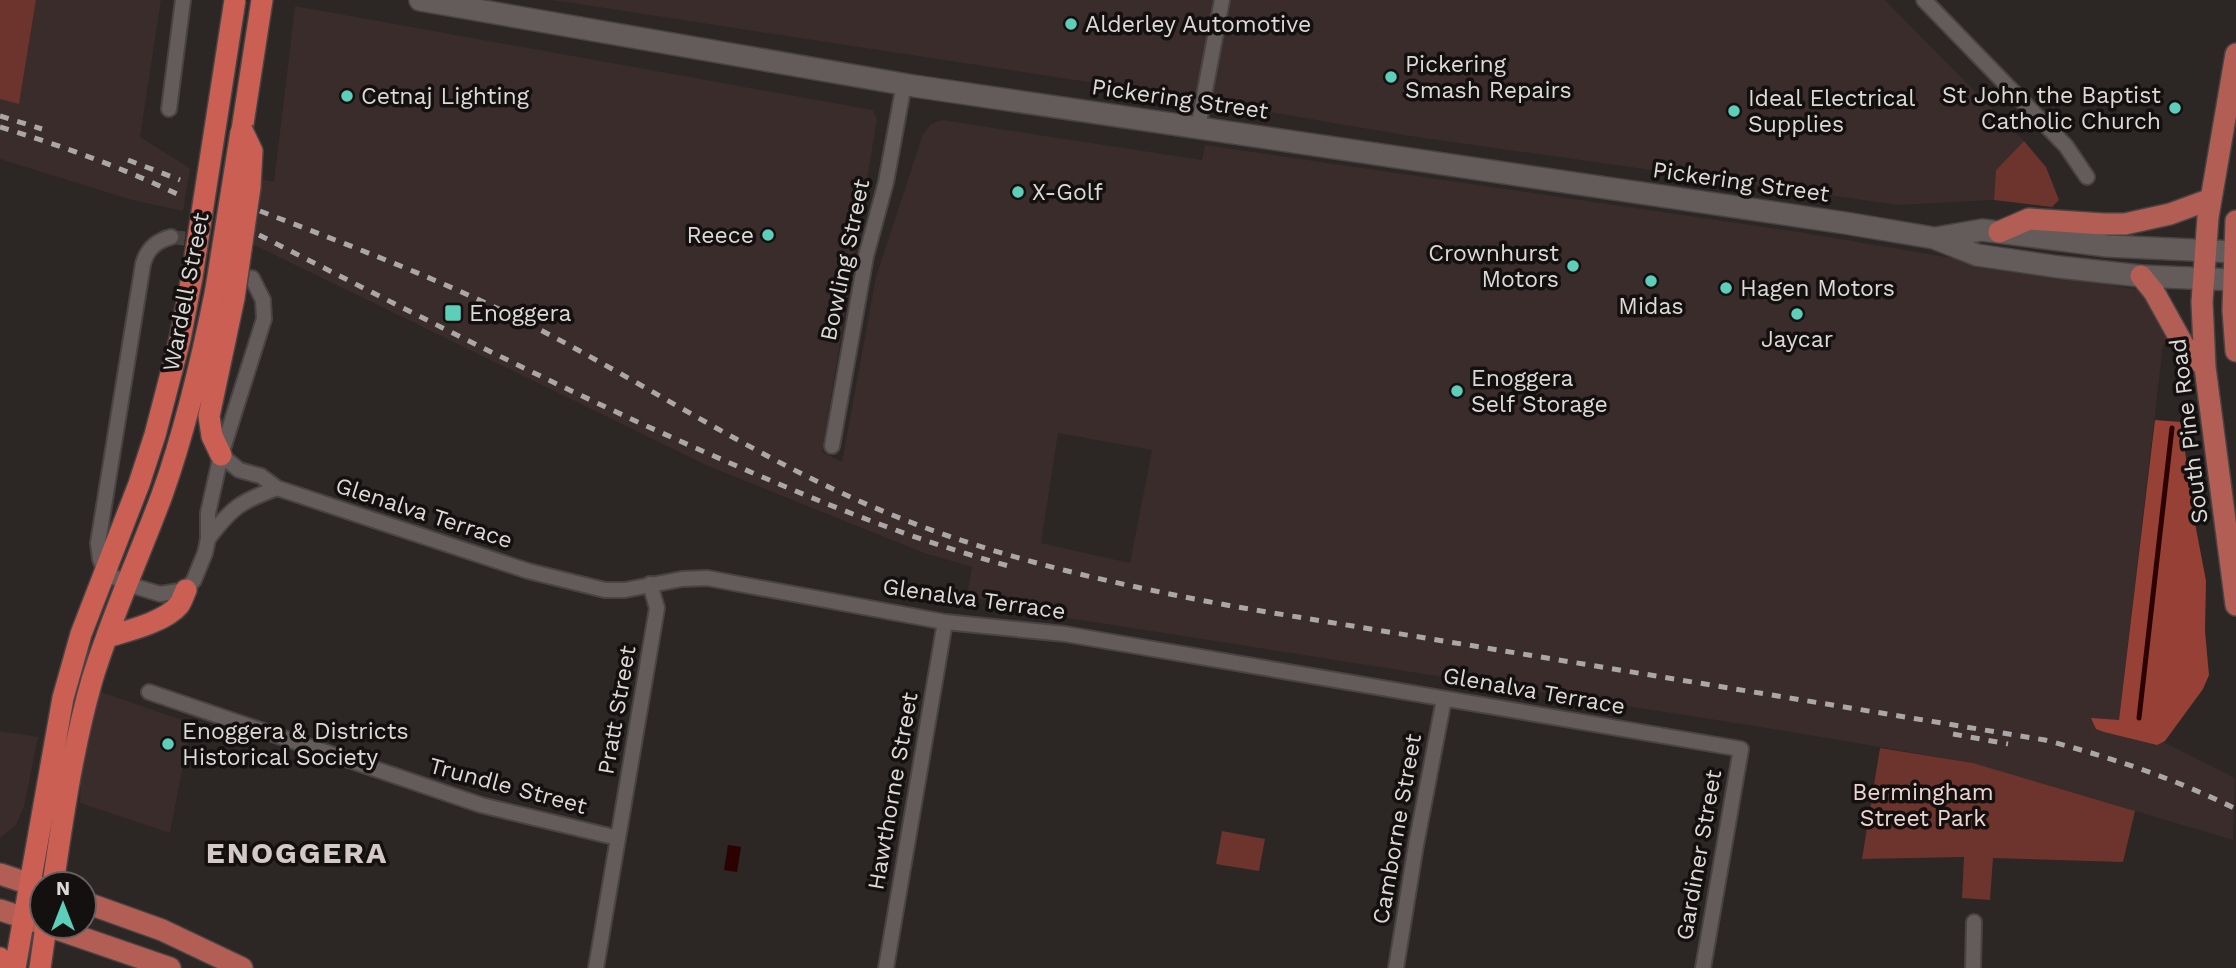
<svg xmlns="http://www.w3.org/2000/svg" width="2236" height="968" font-family="'Work Sans',sans-serif">
<style>
.built{fill:#392c2a;fill-rule:evenodd}
.green{fill:#6c342c}
.forest{fill:#974036}
.water{fill:#2c0201}
.lines{fill:none;stroke-linecap:round;stroke-linejoin:round}
.stream{stroke:#2c0201;stroke-width:5}
.minor-tunnel{stroke:#474140;stroke-width:14;stroke-dasharray:14 7;stroke-linecap:butt}
.minor-casing{stroke:#494443;stroke-width:18}
.secondary-casing{stroke:#494443;stroke-width:24}
.primary-casing{stroke:#494443;stroke-width:24}
.trunk-casing{stroke:#494443;stroke-width:24}
.minor{stroke:#635c5b;stroke-width:14}
.secondary{stroke:#635c5b;stroke-width:21}
.primary{stroke:#b25e55;stroke-width:21}
.trunk{stroke:#cc5f53;stroke-width:21}
.rail{stroke:#aba7a6;stroke-width:5;stroke-dasharray:9 9;stroke-linecap:butt}
.trunk-bridge-casing{stroke:#494443;stroke-width:24;stroke-linecap:butt}
.trunk-bridge{stroke:#cc5f53;stroke-width:21}
.poi-dot{fill:#5dceb9;stroke:#13100f;stroke-width:2.5}
.labels{text-anchor:middle;dominant-baseline:central;stroke-width:7;stroke-linejoin:round;paint-order:stroke}
.poi-label{font-size:23px;fill:#ddd9d8;stroke:#13100f;text-anchor:start}
.street-label{font-size:23px;fill:#ddd9d8;stroke:#13100f}
.park-label{font-size:23px;fill:#eed4d0;stroke:#13100f}
.district-label{font-size:30px;font-weight:bold;letter-spacing:2px;fill:#d2c9c8;stroke:#13100f}
</style>
<rect width="100%" height="100%" fill="#2c2625"/>
<path class="built" d="M36,0H161L140,137L190,168L183,211L132,200L0,159V99L19,103Z
M552,0H1885L2024,141L1996,170L1994,200L1898,205L1403,135L1166,94Z
M295,6L873,110L877,119L822,452L842,462L876,277L923,134L931,124L942,120L1202,160L1205,145L1805,233L2140,290L2145,293L2175,341L2163,345L2119,720L2235,778L2233,840L1973,763L1773,729L1049,615L967,596L972,567L924,553L708,466L250,243L258,178L274,182ZM1058,433L1152,450L1130,563L1041,543Z
M98,691L191,723L170,833L80,803L81,765Z
M0,731L38,737L24,807L16,825L0,838Z"/>
<path class="green" d="M0,0H36L19,104L0,99Z
M2024,141L2046,167L2059,200L2052,207L1994,200L1996,170Z
M1880,748L1973,763L2135,811L2123,862L1993,858L1990,900L1962,898L1964,857L1862,859Z
M1222,831L1265,839L1259,871L1216,864Z"/>
<path class="forest" d="M2155,420L2181,422L2195,523L2206,581L2205,631L2209,675L2203,689L2165,741L2157,745L2104,732L2096,729L2091,718L2119,720Z"/>
<path class="water" d="M728,845L741,847L737,872L724,870Z"/>
<g class="lines">
<path class="stream" d="M2139,718L2172,428"/>
<path class="minor-tunnel" d="M171,237L189,239L229,255"/>
<defs>
<path id="minor" d="M1924,0L2066,146L2087,177
M169,109L183,0
M1198,128L1222,0
M171,237C156,241 147,249 143,264L98,543L100,559L105,572L127,584L160,594L186,590L194,580L205,553L208,539V513L221,455L264,319L263,300L252,278
M832,446L866,256L886,182L904,84
M221,455L239,470L261,476L277,488L528,571L605,590H625L682,579L707,578L945,622L1065,634L1741,749L1703,968
M208,539C232,507 240,502 277,488
M149,692L481,805L618,838
M596,968L657,608L650,584
M886,968L945,622
M1396,968L1416,845L1444,699
M1973,968L1974,922"/>
<path id="secondary" d="M420,0L914,86L1845,223L1934,238L1977,255L2059,267L2141,276L2236,280
M1936,238L1982,230L2107,246L2236,252"/>
<path id="primary" d="M2236,54L2208,217L2202,302L2205,367L2236,605
M2236,221L2233,310L2236,351
M1999,232L2029,219L2103,224H2125L2170,214L2211,199
M2141,276L2154,292L2184,346L2205,367
M0,874L42,888
M84,902L162,930L242,968
M0,910L40,923
M48,926L170,968"/>
<path id="trunk" d="M242,130L262,0
M221,455L212,436L209,416L234,298
M107,637C127,631 165,622 179,605C182,601 184,594 186,590
M53,884C63,816 73,746 92,680C111,617 139,557 162,495C186,428 202,359 216,289
M0,958L3,968
M15,968L63,698L81,634L139,484L155,435L180,339L192,277
M40,968L46,926"/>
</defs>
<use href="#minor" class="minor-casing"/>
<use href="#secondary" class="secondary-casing"/>
<use href="#primary" class="primary-casing"/>
<use href="#trunk" class="trunk-casing"/>
<use href="#minor" class="minor"/>
<use href="#secondary" class="secondary"/>
<use href="#primary" class="primary"/>
<use href="#trunk" class="trunk"/>
<path class="rail" d="M0,116L42,129
M0,127C62,146 121,167 179,195
M128,160L180,180
M260,211C348,245 437,278 521,320C640,380 751,455 873,507C990,557 1113,584 1237,607L2045,740C2113,758 2173,778 2236,809
M259,235C407,310 554,386 707,453C805,496 905,538 1009,566
M1953,734L2008,744"/>
<defs>
<path id="trunk-bridge" d="M192,277L235,0
M216,289L241,132
M234,298L250,187L252,151L242,130"/>
</defs>
<use href="#trunk-bridge" class="trunk-bridge-casing"/>
<use href="#trunk-bridge" class="trunk-bridge"/>
</g>
<g class="poi-dot">
<circle cx="1071" cy="24" r="7"/>
<circle cx="1391" cy="77" r="7"/>
<circle cx="347" cy="96" r="7"/>
<circle cx="2175" cy="108" r="7"/>
<circle cx="1734" cy="111" r="7"/>
<circle cx="1018" cy="192" r="7"/>
<circle cx="768" cy="235" r="7"/>
<circle cx="1573" cy="266" r="7"/>
<circle cx="1651" cy="281" r="7"/>
<circle cx="1726" cy="288" r="7"/>
<rect x="444" y="304" width="18" height="18" rx="3.5"/>
<circle cx="1797" cy="314" r="7"/>
<circle cx="1457" cy="391" r="7"/>
<circle cx="168" cy="744" r="7"/>
</g>
<g class="labels">
<g class="poi-label">
<text x="1085" y="24">Alderley Automotive</text>
<text x="1405" y="64">Pickering<tspan x="1405" dy="26">Smash Repairs</tspan></text>
<text x="2161" y="95" text-anchor="end">St John the Baptist<tspan x="2161" dy="26">Catholic Church</tspan></text>
<text x="361" y="96">Cetnaj Lighting</text>
<text x="1748" y="98">Ideal Electrical<tspan x="1748" dy="26">Supplies</tspan></text>
<text x="1032" y="192">X-Golf</text>
<text x="754" y="235" text-anchor="end">Reece</text>
<text x="1559" y="253" text-anchor="end">Crownhurst<tspan x="1559" dy="26">Motors</tspan></text>
<text x="1740" y="288">Hagen Motors</text>
<text x="1651" y="306" text-anchor="middle">Midas</text>
<text x="469" y="313">Enoggera</text>
<text x="1797" y="339" text-anchor="middle">Jaycar</text>
<text x="1471" y="378">Enoggera<tspan x="1471" dy="26">Self Storage</tspan></text>
<text x="182" y="731">Enoggera &amp; Districts<tspan x="182" dy="26">Historical Society</tspan></text>
</g>
<g class="street-label">
<text transform="translate(1180 99) rotate(8)">Pickering Street</text>
<text transform="translate(1741 182) rotate(8)">Pickering Street</text>
<text transform="translate(845 260) rotate(-78)">Bowling Street</text>
<text transform="translate(186 292) rotate(-79)">Wardell Street</text>
<text transform="translate(2189 431) rotate(-97)">South Pine Road</text>
<text transform="translate(424 513) rotate(18)">Glenalva Terrace</text>
<text transform="translate(974 599) rotate(8)">Glenalva Terrace</text>
<text transform="translate(1534 691) rotate(10)">Glenalva Terrace</text>
<text transform="translate(617 710) rotate(-80)">Pratt Street</text>
<text transform="translate(508 786) rotate(15)">Trundle Street</text>
<text transform="translate(893 791) rotate(-80)">Hawthorne Street</text>
<text transform="translate(1397 829) rotate(-80)">Camborne Street</text>
<text transform="translate(1699 855) rotate(-80)">Gardiner Street</text>
</g>
<g class="park-label">
<text x="1923" y="792">Bermingham<tspan x="1923" dy="26">Street Park</tspan></text>
</g>
<g class="district-label">
<text x="297" y="852">ENOGGERA</text>
</g>
</g>
<g transform="translate(63 905)"><circle r="33" fill="#13100f" stroke="#64605f" stroke-width="2"/>
<path d="M0-5L12 26L0 18L-12 26Z" fill="#5dceb9"/>
<text y="-10" font-size="19" font-weight="bold" text-anchor="middle" fill="#ddd9d8">N</text>
</g>
</svg>
